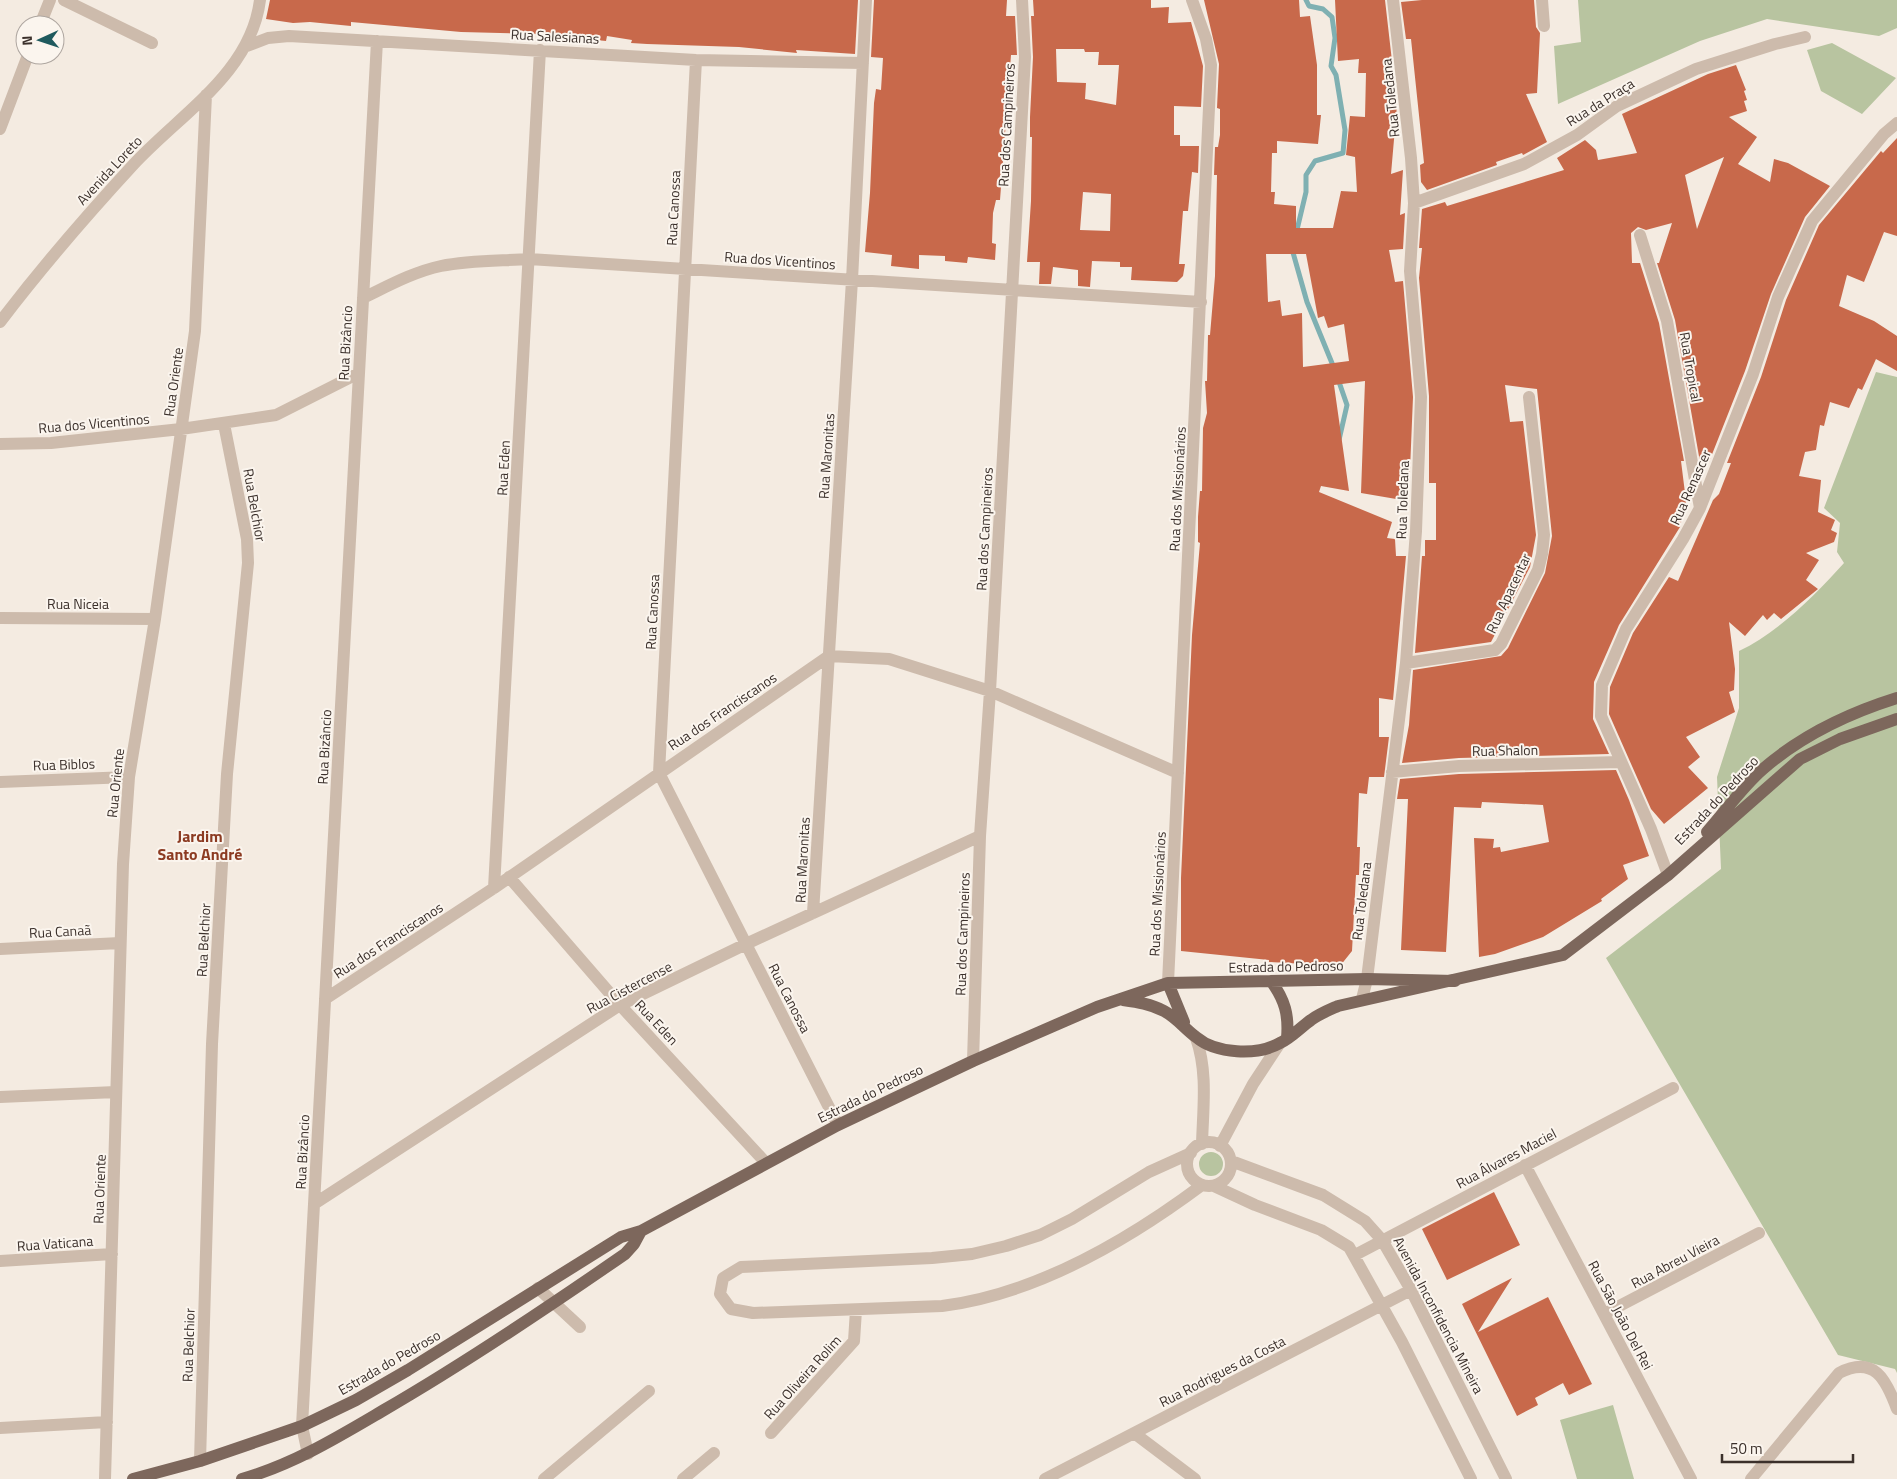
<svg xmlns="http://www.w3.org/2000/svg" width="1897" height="1479" font-family="'Titillium Web',sans-serif">
<style>
.green{fill:#b8c4a0}
.lines{fill:none;stroke-linecap:round;stroke-linejoin:round}
.stream{stroke:#7fb0b2;stroke-width:5}
.building{fill:#c8694b;fill-rule:evenodd}
.minor{stroke:#cdbbac;stroke-width:12}
.major{stroke:#7d675c;stroke-width:12}
.labels{text-anchor:middle;dominant-baseline:central;stroke-width:4;stroke-linejoin:round;paint-order:stroke}
.street-label{font-size:14px;fill:#3b302b;stroke:#fbf5ee}
.quarter-label{font-size:16px;font-weight:bold;fill:#8c3b22;stroke:#fbf5ee}
</style>
<rect width="100%" height="100%" fill="#f4ebe1"/>
<path class="green" d="M1578,0H1897V28L1879,36L1767,19L1700,41L1558,104L1554,46L1581,42Z
M1832,43L1896,78L1862,114L1821,91L1807,50Z
M1876,372L1897,377V1373L1895,1369L1838,1355L1606,958L1721,869L1717,777L1739,708V651C1778,633 1815,595 1844,563L1837,552L1840,523L1824,508Z
M1199 1164a12 12 0 1 1 24 0a12 12 0 1 1-24 0Z
M1613,1405L1634,1479H1577L1560,1420Z"/>
<g class="lines">
<path class="stream" d="M1296,234L1306,192V175L1315,161L1343,153L1345,130L1336,75L1331,66L1335,38L1332,17L1323,9L1309,6L1306,0
M1292,249L1307,302L1334,368
M1338,379L1347,405L1339,440"/>
</g>
<path class="building" d="M270,0H858L855,54L796,50L797,53L739,47L647,44L631,43L632,40L607,36L606,41L535,34L461,32L351,22V26L310,22L293,23L266,19Z
M874,0H1007L1006,16H1015L1017,55H1011L1000,200H996L993,213L992,243L996,244L995,260L968,257L967,263L945,261V256L919,255V269L910,268L891,266L892,255L865,252L870,193L874,103L876,89L881,90L883,58L871,57Z
M1033,0H1151V8L1169,7L1168,23L1191,22L1203,66L1201,107L1174,106V135H1180V146H1199L1198,173L1192,172L1188,211H1183L1179,264H1185L1183,276L1177,282L1131,280L1132,267H1120V262L1092,261L1090,287L1078,286V270L1053,267L1051,284H1039L1040,262H1027L1031,201L1032,137H1030V117L1033,57L1031,16H1034ZM1056,49H1084L1085,52H1099L1098,65H1119L1116,105L1085,99L1086,83L1057,82ZM1083,192L1111,194L1110,231L1080,230Z
M1204,0H1299L1300,17L1310,16L1317,65V115H1321L1318,144L1277,141V153H1272L1271,192H1275L1274,204L1296,206V228H1333L1341,191L1357,192L1355,157L1346,155L1350,116L1365,117L1366,73H1358L1359,59L1338,61L1335,0H1385L1397,105L1391,174L1403,170L1400,215L1405,213L1403,249L1389,250L1395,282L1403,281L1413,397L1410,470L1402,500L1361,493L1365,381L1334,385L1349,491L1321,486L1319,492L1392,522L1387,538L1395,539L1396,556H1406L1393,700L1379,698V737H1389L1384,777H1369L1367,794L1359,793L1357,847H1360L1359,875H1356L1352,951L1340,966L1323,970V965L1269,962V960L1181,951V878L1192,635L1200,543L1198,542V517L1200,491H1202L1203,428L1207,413L1205,381H1207L1208,335H1210L1215,276L1217,175H1214L1215,147H1218L1220,135V109L1217,108L1219,64ZM1266,254H1306L1318,318L1324,316L1328,328L1344,324L1349,361L1303,367L1302,313L1282,316L1280,300L1268,302Z
M1422,0H1534L1536,27L1540,33L1537,93L1526,94L1547,142L1523,155L1522,153L1496,162L1497,165L1427,190L1421,182L1420,165L1424,163L1411,39H1406L1401,2Z
M1736,65L1746,90L1744,91L1747,100L1744,101L1747,111L1729,117L1757,137L1738,164L1770,182L1774,159L1788,163L1830,186L1805,217L1771,294L1745,371L1709,462H1700L1675,320L1657,263H1659L1672,223L1646,230L1638,227L1631,233L1632,263H1640L1659,323L1684,461H1681L1686,501L1680,527L1619,625L1594,682L1593,719L1609,754L1459,758L1402,763L1409,725L1413,670L1501,656L1508,648L1545,573L1552,536L1537,389L1505,385L1510,422L1523,421L1536,535L1530,567L1491,642L1415,653L1422,556H1425V540H1436V483H1429V396L1419,278L1422,248H1419L1422,209L1445,202L1447,206L1564,170L1557,158L1585,140L1596,150L1598,160L1637,153L1622,114L1708,74ZM1724,157L1697,229L1685,175Z
M1897,138V236L1884,232L1864,282L1847,275L1839,306L1874,321L1897,336V371L1876,359L1862,390L1858,388L1849,408L1830,402L1824,426L1820,425L1816,450L1805,452L1799,476L1821,480L1818,512L1835,520L1831,530L1837,533L1834,542L1806,553L1819,560L1806,580L1818,589L1781,619L1774,613L1767,620L1763,615L1745,636L1729,622L1735,669L1734,690L1729,692L1735,712L1686,737L1700,757L1688,767L1708,788L1664,824L1651,809L1609,714L1610,687L1633,633L1669,577L1678,581L1713,500L1719,494L1731,463H1727L1761,377L1786,300L1819,225L1881,151L1883,153Z
M1616,770L1629,800L1649,856L1623,865L1628,879L1601,899L1602,901L1543,937L1495,954L1479,957L1474,838L1494,839L1493,848L1500,847L1501,852L1549,842L1543,805L1482,802L1481,808L1454,807L1446,952L1401,950L1408,799H1397L1400,779L1459,774Z
M1494,1192L1520,1245L1447,1280L1422,1229Z
M1512,1278L1478,1332L1548,1297L1592,1384L1569,1395L1563,1383L1535,1398L1538,1405L1517,1416L1462,1304Z"/>
<g class="lines">
<path class="minor" d="M64,0L152,43
M1542,0L1544,26
M40,25L50,0
M247,46L268,38L289,36L696,60L863,63
M696,60L659,773L838,1125
M0,129L28,55
M1414,203L1524,164L1577,135L1617,106L1696,69L1775,44L1805,37
M1640,235L1667,321L1700,508
M363,298C388,286 413,272 441,266C470,260 500,261 529,259L1201,302
M0,322C42,267 86,216 133,165C179,115 251,73 260,0
M0,444L51,443L181,429L276,415L359,373
M0,618L155,619
M1406,663L1495,650L1501,644L1538,570L1542,554L1544,535L1529,397
M1392,772L1459,766L1620,762
M0,782L129,777
M1668,875L1651,829L1601,716L1602,685L1626,629L1683,539L1700,508L1753,374L1778,297L1812,221L1884,134L1897,123
M509,877L620,1005L766,1163
M494,888L540,50
M813,913L852,280L866,0
M0,949L120,943
M1168,983L1211,65L1206,39L1192,0
M325,999L494,888L829,656L889,659L990,691L1178,773
M1362,999L1367,979L1406,663L1416,531L1421,397L1410,271L1414,203L1411,158L1393,0
M1196,1038C1208,1072 1203,1108 1202,1144
M973,1061L980,836L990,691L1025,57L1022,0
M0,1097L116,1092
M1187 1164a22 22 0 1 1 44 0a22 22 0 1 1-44 0Z
M1220,1146L1253,1084L1280,1043
M1191,1153L1149,1172L1072,1219L1040,1235L1006,1246L972,1254L932,1258L741,1267L723,1278L720,1294L731,1309L753,1313L942,1306C1037,1294 1127,1241 1202,1185
M1231,1161L1323,1195L1365,1221L1382,1240L1411,1290L1506,1479
M1525,1165L1691,1479
M1214,1186L1255,1205L1321,1230L1349,1247L1402,1342L1471,1479
M314,1204L620,1005L746,944L980,836
M1355,1255L1673,1088
M0,1261L112,1254
M538,1288L580,1327
M1604,1314L1759,1233
M0,1428L107,1422
M771,1433L854,1341L856,1310
M1134,1433L1195,1479
M308,1454L302,1426L377,41
M200,1461L212,1044L227,774L248,563L247,539L224,424
M105,1479L123,864L129,777L155,619L195,331L206,95
M544,1479L649,1391
M683,1479L714,1453
M1045,1479L1411,1290
M1751,1479L1839,1373C1874,1355 1886,1379 1897,1409"/>
<path class="major" d="M1707,832C1725,812 1742,787 1763,769C1801,736 1849,713 1897,698
M1271,981C1285,1000 1289,1015 1287,1038
M1168,983L1184,1022
M1123,1000C1137,1002 1151,1004 1164,1011C1177,1018 1184,1028 1196,1037C1216,1054 1257,1056 1280,1043C1291,1038 1301,1027 1311,1020C1319,1014 1329,1010 1338,1006L1563,955L1668,875L1800,759L1840,739L1897,719
M133,1479L200,1461L302,1426L356,1400L408,1370L621,1237L641,1231L838,1125L973,1061L1097,1007L1168,983L1367,979L1455,981
M242,1479C294,1464 338,1437 384,1410C467,1362 547,1308 625,1254L634,1244L641,1231"/>
</g>
<g class="labels">
<g class="street-label">
<text transform="translate(555 36) rotate(3)">Rua Salesianas</text>
<text transform="translate(1390 98) rotate(-96)">Rua Toledana</text>
<text transform="translate(1600 102) rotate(-32)">Rua da Praça</text>
<text transform="translate(1006 125) rotate(-87)">Rua dos Campineiros</text>
<text transform="translate(109 170) rotate(-47)">Avenida Loreto</text>
<text transform="translate(673 208) rotate(-87)">Rua Canossa</text>
<text transform="translate(780 260) rotate(4)">Rua dos Vicentinos</text>
<text transform="translate(345 343) rotate(-87)">Rua Bizâncio</text>
<text transform="translate(1691 367) rotate(80)">Rua Tropical</text>
<text transform="translate(173 382) rotate(-82)">Rua Oriente</text>
<text transform="translate(94 423) rotate(-5)">Rua dos Vicentinos</text>
<text transform="translate(826 456) rotate(-86)">Rua Maronitas</text>
<text transform="translate(503 468) rotate(-87)">Rua Eden</text>
<text transform="translate(1690 487) rotate(-66)">Rua Renascer</text>
<text transform="translate(1177 489) rotate(-87)">Rua dos Missionários</text>
<text transform="translate(1402 500) rotate(-88)">Rua Toledana</text>
<text transform="translate(255 505) rotate(80)">Rua Belchior</text>
<text transform="translate(984 529) rotate(-87)">Rua dos Campineiros</text>
<text transform="translate(1508 593) rotate(-65)">Rua Apacentar</text>
<text x="78" y="603">Rua Niceia</text>
<text transform="translate(652 612) rotate(-87)">Rua Canossa</text>
<text transform="translate(722 711) rotate(-34)">Rua dos Franciscanos</text>
<text transform="translate(324 747) rotate(-87)">Rua Bizâncio</text>
<text transform="translate(1505 750) rotate(-1)">Rua Shalon</text>
<text transform="translate(64 764) rotate(-2)">Rua Biblos</text>
<text transform="translate(115 783) rotate(-84)">Rua Oriente</text>
<text transform="translate(1716 800) rotate(-47)">Estrada do Pedroso</text>
<text transform="translate(802 860) rotate(-87)">Rua Maronitas</text>
<text transform="translate(1157 894) rotate(-87)">Rua dos Missionários</text>
<text transform="translate(1361 901) rotate(-83)">Rua Toledana</text>
<text transform="translate(60 931) rotate(-3)">Rua Canaã</text>
<text transform="translate(962 934) rotate(-88)">Rua dos Campineiros</text>
<text transform="translate(203 940) rotate(-87)">Rua Belchior</text>
<text transform="translate(388 940) rotate(-33)">Rua dos Franciscanos</text>
<text transform="translate(1286 966) rotate(-1)">Estrada do Pedroso</text>
<text transform="translate(629 987) rotate(-28)">Rua Cistercense</text>
<text transform="translate(790 998) rotate(63)">Rua Canossa</text>
<text transform="translate(657 1022) rotate(47)">Rua Eden</text>
<text transform="translate(870 1093) rotate(-26)">Estrada do Pedroso</text>
<text transform="translate(302 1152) rotate(-87)">Rua Bizâncio</text>
<text transform="translate(1506 1158) rotate(-28)">Rua Álvares Maciel</text>
<text transform="translate(99 1189) rotate(-88)">Rua Oriente</text>
<text transform="translate(55 1243) rotate(-4)">Rua Vaticana</text>
<text transform="translate(1675 1261) rotate(-28)">Rua Abreu Vieira</text>
<text transform="translate(1439 1315) rotate(62)">Avenida Inconfidencia Mineira</text>
<text transform="translate(1621 1315) rotate(62)">Rua São João Del Rei</text>
<text transform="translate(188 1345) rotate(-88)">Rua Belchior</text>
<text transform="translate(389 1362) rotate(-30)">Estrada do Pedroso</text>
<text transform="translate(1222 1371) rotate(-27)">Rua Rodrigues da Costa</text>
<text transform="translate(802 1377) rotate(-48)">Rua Oliveira Rolim</text>
</g>
<g class="quarter-label">
<text x="200" y="836">Jardim<tspan x="200" dy="18">Santo André</tspan></text>
</g>
</g>
<g transform="translate(40 40) rotate(267)"><circle r="24" fill="#fbf5ee" stroke="#aea6a0"/>
<path d="M0-4L9 19L0 12L-9 19Z" fill="#1f5a5e"/>
<text y="-8" font-size="14" font-weight="bold" text-anchor="middle" fill="#3b302b">N</text>
</g>
<path d="M1722 1454v8h131v-8" fill="none" stroke="#3b302b" stroke-width="2.5"/>
<text x="1730" y="1454" font-size="15" fill="#3b302b" stroke="#fbf5ee" stroke-width="4" paint-order="stroke">50 m</text>
</svg>
